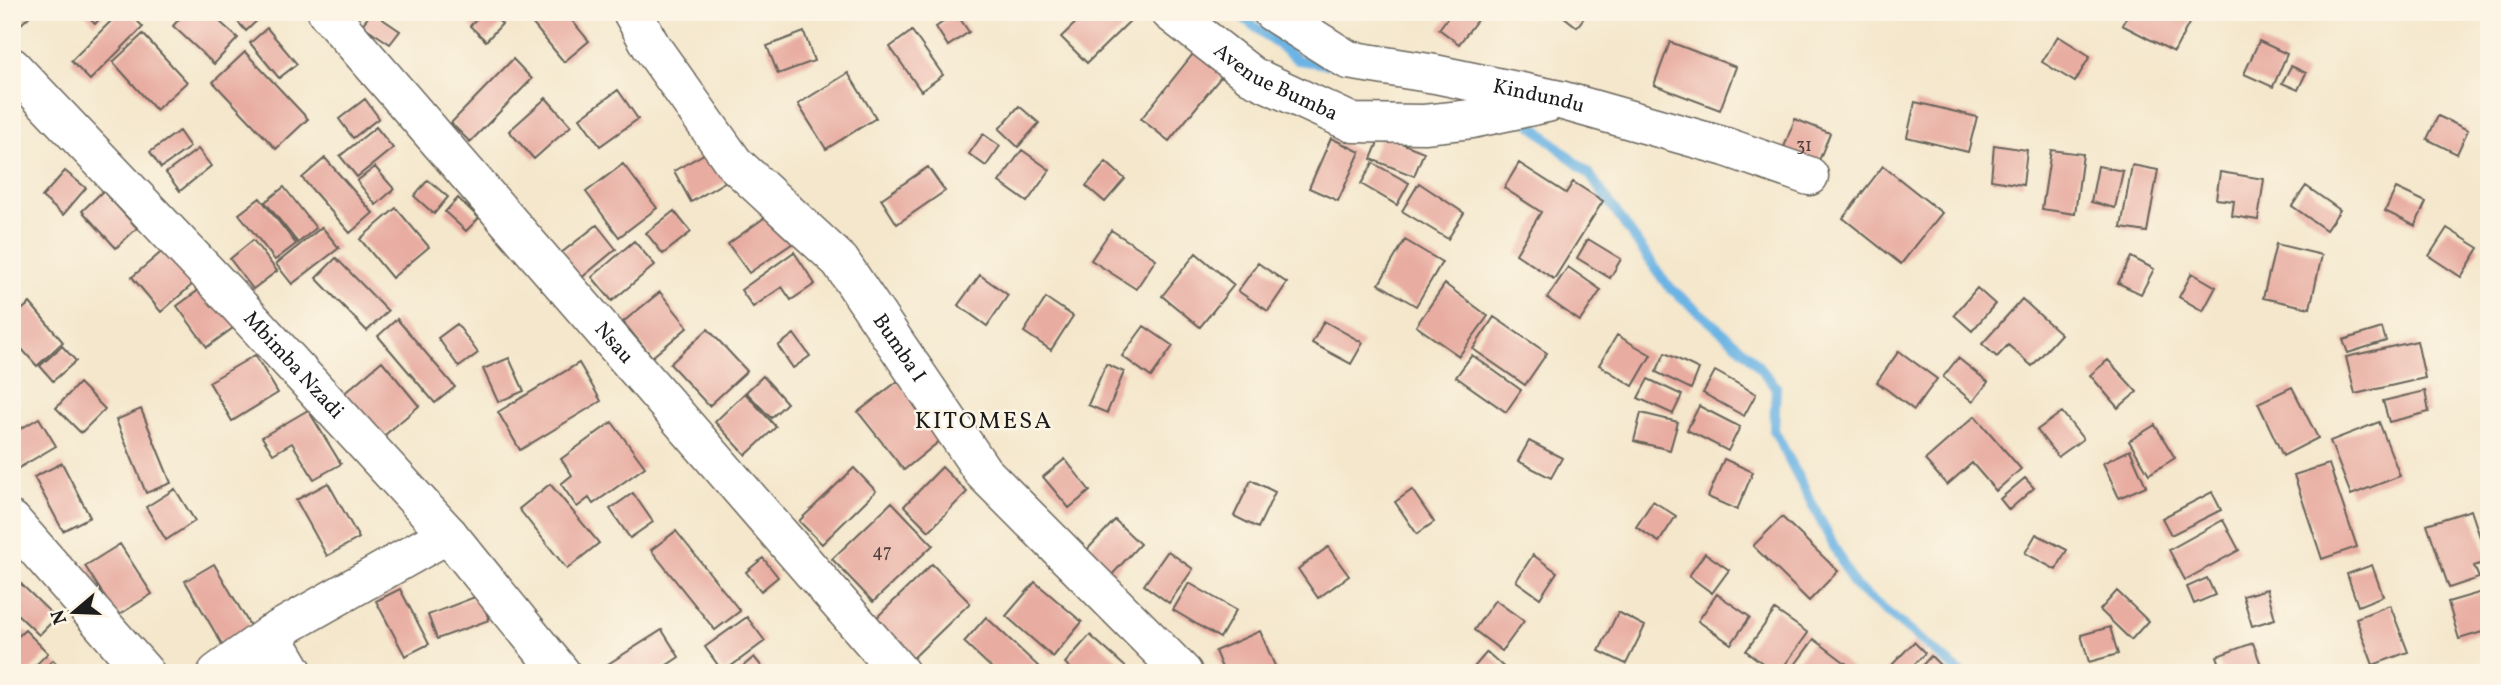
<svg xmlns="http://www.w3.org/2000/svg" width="2501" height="685" font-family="Vollkorn,serif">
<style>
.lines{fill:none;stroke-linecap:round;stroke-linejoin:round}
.stream{stroke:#6cb4e4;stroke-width:10}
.building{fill:#e8aca1}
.minor-casing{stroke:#68635a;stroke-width:41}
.minor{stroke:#fff;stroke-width:38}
.labels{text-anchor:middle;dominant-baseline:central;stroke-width:5;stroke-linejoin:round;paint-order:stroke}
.number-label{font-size:18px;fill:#4f403d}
.street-label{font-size:21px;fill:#1c1c1c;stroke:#fcf5e5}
.quarter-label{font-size:24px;letter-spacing:2px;fill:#1c1c1c;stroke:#fcf5e5}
</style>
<rect width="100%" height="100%" fill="#fcf5e5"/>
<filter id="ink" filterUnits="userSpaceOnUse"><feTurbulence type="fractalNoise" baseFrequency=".0143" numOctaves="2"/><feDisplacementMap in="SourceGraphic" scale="14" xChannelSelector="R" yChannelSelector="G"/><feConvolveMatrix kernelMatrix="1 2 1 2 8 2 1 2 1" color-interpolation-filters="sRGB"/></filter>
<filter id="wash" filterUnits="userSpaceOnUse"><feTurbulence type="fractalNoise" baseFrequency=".00686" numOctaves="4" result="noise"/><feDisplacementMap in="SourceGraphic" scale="28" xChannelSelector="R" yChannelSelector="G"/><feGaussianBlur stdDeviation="1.57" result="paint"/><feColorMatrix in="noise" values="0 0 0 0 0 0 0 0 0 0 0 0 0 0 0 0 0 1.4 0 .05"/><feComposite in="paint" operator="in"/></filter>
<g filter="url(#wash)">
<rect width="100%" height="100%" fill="#f4e7cc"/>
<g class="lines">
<path class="stream" d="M1236,12L1298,60L1328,64
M1523,117L1590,175L1667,285L1748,354L1776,387L1774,430L1854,585L1961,673"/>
</g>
<g id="blocks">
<path class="building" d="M12,12H34L18,27L12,20Z
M83,12H106L95,24Z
M120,12H129L143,27L90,80L71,61Z
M185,12H209L238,38L214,64L173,26Z
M229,12H266L246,31Z
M372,12L400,31L390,44L362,25Z
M483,12H489L502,24L486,41L470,26Z
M523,12H565L589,41L564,62Z
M1087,12H1139L1087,63L1061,37Z
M1452,12H1483L1459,44L1439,29Z
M1558,12H1588L1577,27Z
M2129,12H2195L2174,52L2122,25Z
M956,13L969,32L948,46L936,27Z
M267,28L297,64L279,78L250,43Z
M912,31L943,75L921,91L890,47Z
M804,32L814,61L778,74L767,46Z
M143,34L187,82L156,110L113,62Z
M2058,36L2090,56L2075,82L2042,62Z
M2259,41L2287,54L2273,87L2244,74Z
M1670,42L1736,67L1720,110L1654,85Z
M1201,44L1229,67L1169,141L1141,119Z
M245,52L308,119L276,149L213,82Z
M513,59L532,79L470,142L451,123Z
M2291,66L2306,73L2298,90L2282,83Z
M848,73L876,118L826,149L798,104Z
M618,90L638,119L600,146L580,118Z
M546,98L571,126L534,159L509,131Z
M365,99L379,118L353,138L339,119Z
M1915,102L1977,117L1968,152L1907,137Z
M1019,106L1039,123L1018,147L999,129Z
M2438,116L2468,130L2457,154L2427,139Z
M1795,119L1830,133L1814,173L1779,160Z
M376,127L393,148L357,177L340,156Z
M179,131L190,147L161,168L150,152Z
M983,134L1000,146L986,166L969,154Z
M1381,135L1424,152L1414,176L1371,159Z
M1331,138L1360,152L1338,201L1309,188Z
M1994,145L2027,150L2023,185L1991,180Z
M198,149L211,166L180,191L166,173Z
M711,150L728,180L691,202L674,171Z
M1022,150L1050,170L1027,202L999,182Z
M2051,150L2083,154L2075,214L2042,209Z
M325,158L373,213L350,233L302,178Z
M1106,162L1125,179L1105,202L1086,186Z
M1373,163L1409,183L1397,205L1361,184Z
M1519,163L1566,193L1573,182L1603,201L1554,279L1516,254L1541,212L1504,188Z
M623,164L657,208L619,237L586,192Z
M2132,165L2158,170L2147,232L2121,228Z
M1883,166L1942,213L1901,264L1843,218Z
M2098,166L2123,171L2115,208L2091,202Z
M375,167L394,189L376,205L357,181Z
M928,167L945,191L897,224L881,199Z
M65,171L86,188L63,215L42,197Z
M2220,172L2264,179L2258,220L2232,216L2234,201L2216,199Z
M428,180L448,197L434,214L414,196Z
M1419,183L1464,213L1448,239L1402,211Z
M2306,186L2340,210L2326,230L2292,206Z
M284,187L316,228L298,243L265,202Z
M2396,188L2426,202L2415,226L2385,211Z
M103,191L137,228L116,248L82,211Z
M260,198L296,244L275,260L239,214Z
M458,198L479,218L466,231L445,212Z
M396,208L429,247L392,278L360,239Z
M778,208L799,239L749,273L728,244Z
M674,211L691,232L663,254L646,233Z
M597,225L616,249L580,279L560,254Z
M322,227L339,248L292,284L276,264Z
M2447,228L2479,248L2461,277L2429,256Z
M1111,230L1156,259L1136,289L1091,260Z
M1588,239L1621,259L1610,278L1577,258Z
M253,240L277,271L253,289L230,259Z
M1405,240L1442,262L1416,306L1379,284Z
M634,241L655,265L612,301L592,277Z
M172,243L201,277L161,312L132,277Z
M2276,244L2322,255L2310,308L2263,298Z
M794,252L815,284L791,300L782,287L753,307L741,290Z
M1196,253L1234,285L1200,327L1162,296Z
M2131,257L2154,269L2141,294L2118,283Z
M336,258L388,311L367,331L316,278Z
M1258,263L1287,283L1268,311L1238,291Z
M1568,267L1601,290L1580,321L1547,298Z
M2192,273L2216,287L2203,311L2179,297Z
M980,275L1008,295L987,326L958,305Z
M207,284L237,325L207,347L177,306Z
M1445,284L1488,316L1459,356L1416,326Z
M1977,288L1995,304L1972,331L1954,315Z
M660,292L688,327L652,357L623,322Z
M1046,298L1073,316L1051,350L1024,332Z
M2022,299L2061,334L2032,366L2008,345L1997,357L1982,344Z
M30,303L63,342L37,366L12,338V318Z
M1494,317L1547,353L1525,385L1473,349Z
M397,319L455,387L435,403L378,336Z
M1324,321L1363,343L1351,364L1312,343Z
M457,324L478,353L459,367L438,338Z
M1144,326L1173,346L1151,377L1122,356Z
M2382,328L2386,341L2348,353L2343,340Z
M708,329L747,371L709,406L670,364Z
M794,334L810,356L793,368L778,346Z
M1617,335L1651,355L1633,386L1599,365Z
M2417,341L2425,378L2355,394L2346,357Z
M62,346L76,361L53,381L40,366Z
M1899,351L1937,379L1914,410L1877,382Z
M1665,353L1699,369L1691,389L1656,372Z
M255,355L278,393L232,421L209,382Z
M1472,355L1521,390L1506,412L1456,377Z
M509,358L524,391L498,402L483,369Z
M1958,358L1988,382L1973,402L1943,377Z
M2108,360L2137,392L2118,408L2090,375Z
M382,361L419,406L379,440L341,396Z
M579,363L601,401L520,450L498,412Z
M1106,364L1124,372L1107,413L1088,405Z
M1715,371L1756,394L1744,416L1703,393Z
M763,376L787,403L771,418L746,392Z
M1648,379L1682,395L1673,414L1638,398Z
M898,381L942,439L904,470L858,412Z
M79,383L105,409L81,433L56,408Z
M2292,387L2318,438L2283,456L2258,403Z
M2425,391L2429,412L2389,422L2383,401Z
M745,393L776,427L746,455L715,422Z
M1699,406L1740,427L1728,451L1687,430Z
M141,409L171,483L146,493L116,420Z
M308,410L341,464L314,479L292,443L273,454L262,437Z
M2062,412L2083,439L2058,457L2037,430Z
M1641,413L1678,422L1670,450L1634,441Z
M1975,416L2021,469L1996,491L1972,463L1947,485L1925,460Z
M39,418L56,446L12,472V434Z
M612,422L645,467L593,504L589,498L577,507L561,484L572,475L561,459Z
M2379,422L2400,476L2351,495L2330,441Z
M2155,425L2175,458L2149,474L2129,441Z
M1529,441L1562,458L1551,478L1518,461Z
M2130,450L2146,486L2119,498L2103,463Z
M1065,459L1090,491L1069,508L1043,477Z
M1724,459L1753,472L1737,510L1708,497Z
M62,463L90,517L63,531L34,477Z
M2329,464L2357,547L2322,559L2294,475Z
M942,467L967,492L929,531L904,506Z
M854,468L876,491L822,544L799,521Z
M2025,478L2034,488L2009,510L2000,499Z
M1251,480L1275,492L1258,528L1234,516Z
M328,483L359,538L327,556L296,500Z
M550,484L599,543L567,569L519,509Z
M175,489L195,521L166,540L146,507Z
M1412,490L1434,522L1417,534L1395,502Z
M2212,492L2221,510L2171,535L2162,518Z
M633,493L653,522L630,538L610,509Z
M1653,501L1676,516L1659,542L1636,527Z
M892,502L933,545L873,602L832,559Z
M2471,510L2488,561L2474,566L2479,578L2449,588L2427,524Z
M1782,517L1838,571L1809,601L1753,546Z
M1115,520L1140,544L1110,577L1084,553Z
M2223,520L2239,550L2185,580L2169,550Z
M676,531L740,611L715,630L651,550Z
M2036,534L2067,550L2056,570L2025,553Z
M120,544L152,594L117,616L85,566Z
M1328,547L1349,576L1318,598L1298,569Z
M1168,551L1193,569L1169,603L1144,585Z
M1705,553L1729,570L1712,593L1689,576Z
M1533,555L1557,572L1540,598L1516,581Z
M763,558L778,577L761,591L746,572Z
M214,564L252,629L223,646L185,581Z
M932,564L970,603L909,662L871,623Z
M2372,565L2383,596L2358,606L2347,574Z
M2207,578L2215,595L2194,604L2187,587Z
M16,579L56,618L39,635L12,609V584Z
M1035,582L1082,622L1053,657L1006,616Z
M1189,583L1236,610L1220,638L1173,610Z
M400,589L429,644L405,656L376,601Z
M2267,589L2275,619L2252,626L2243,596Z
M2489,590V630L2459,639L2448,602Z
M2117,591L2148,621L2131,640L2100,610Z
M1717,594L1750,617L1731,644L1698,621Z
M480,595L489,620L437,639L428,615Z
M1495,600L1524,621L1502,651L1474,630Z
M2390,605L2408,652L2373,665L2356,618Z
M1775,610L1808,633L1779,673H1776L1746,651Z
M1618,612L1645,626L1626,664L1599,651Z
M747,617L765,641L723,672L705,647Z
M986,617L1039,667L1034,673H997L964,642Z
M2110,627L2118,654L2089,662L2081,635Z
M25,630L48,653L28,673H23L12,661V642Z
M662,630L679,657L655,673H614L608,664Z
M1260,631L1278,673H1224L1215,651Z
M1090,635L1130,671L1129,673H1075L1065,663Z
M1814,639L1852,668L1849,673H1789Z
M1914,642L1925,653L1906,673H1889L1887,670Z
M2253,643L2264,673H2223L2217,656Z
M1487,652L1510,673H1469Z
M1931,656L1948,673H1915Z
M754,657L767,673H735Z
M53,660L66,673H40Z"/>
</g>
</g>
<g filter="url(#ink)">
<use href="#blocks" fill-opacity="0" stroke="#68635a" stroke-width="2"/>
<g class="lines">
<defs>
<g id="minor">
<path id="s1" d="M327,12L900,673"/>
<path id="s2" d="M632,12L651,46L734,163L840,261L983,472L1183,673"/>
<path id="s3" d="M1170,12L1252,76L1353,123L1424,124L1472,119L1547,103"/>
<path id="s4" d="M1272,12L1348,60L1435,74L1560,100L1726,147L1809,176"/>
<path id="s5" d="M12,67L239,306L448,534L561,673"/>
<path d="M12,521L145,673"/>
<path d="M271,634L294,673"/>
<path d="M217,673L271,634L448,534"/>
</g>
</defs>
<use href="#minor" class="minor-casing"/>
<use href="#minor" class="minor"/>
</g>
</g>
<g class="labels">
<g class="number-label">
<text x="1804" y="146">31</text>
<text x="882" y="552">47</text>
</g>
<g class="street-label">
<text stroke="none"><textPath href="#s3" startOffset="128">Avenue Bumba</textPath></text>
<text stroke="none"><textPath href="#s4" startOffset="284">Kindundu</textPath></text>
<text stroke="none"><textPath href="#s1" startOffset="438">Nsau</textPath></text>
<text stroke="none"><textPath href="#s2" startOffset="432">Bumba I</textPath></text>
<text stroke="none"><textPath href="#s5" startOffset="410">Mbimba Nzadi</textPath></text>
</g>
<g class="quarter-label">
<text x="984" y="422">KITOMESA</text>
</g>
</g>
<rect width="2501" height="685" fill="none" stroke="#fcf5e5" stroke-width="42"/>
<g transform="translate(74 612) rotate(251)" stroke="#fcf5e5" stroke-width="5" paint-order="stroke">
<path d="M0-5L12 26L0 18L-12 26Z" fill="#1c1c1c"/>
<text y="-10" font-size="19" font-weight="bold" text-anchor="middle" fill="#1c1c1c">N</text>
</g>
</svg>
